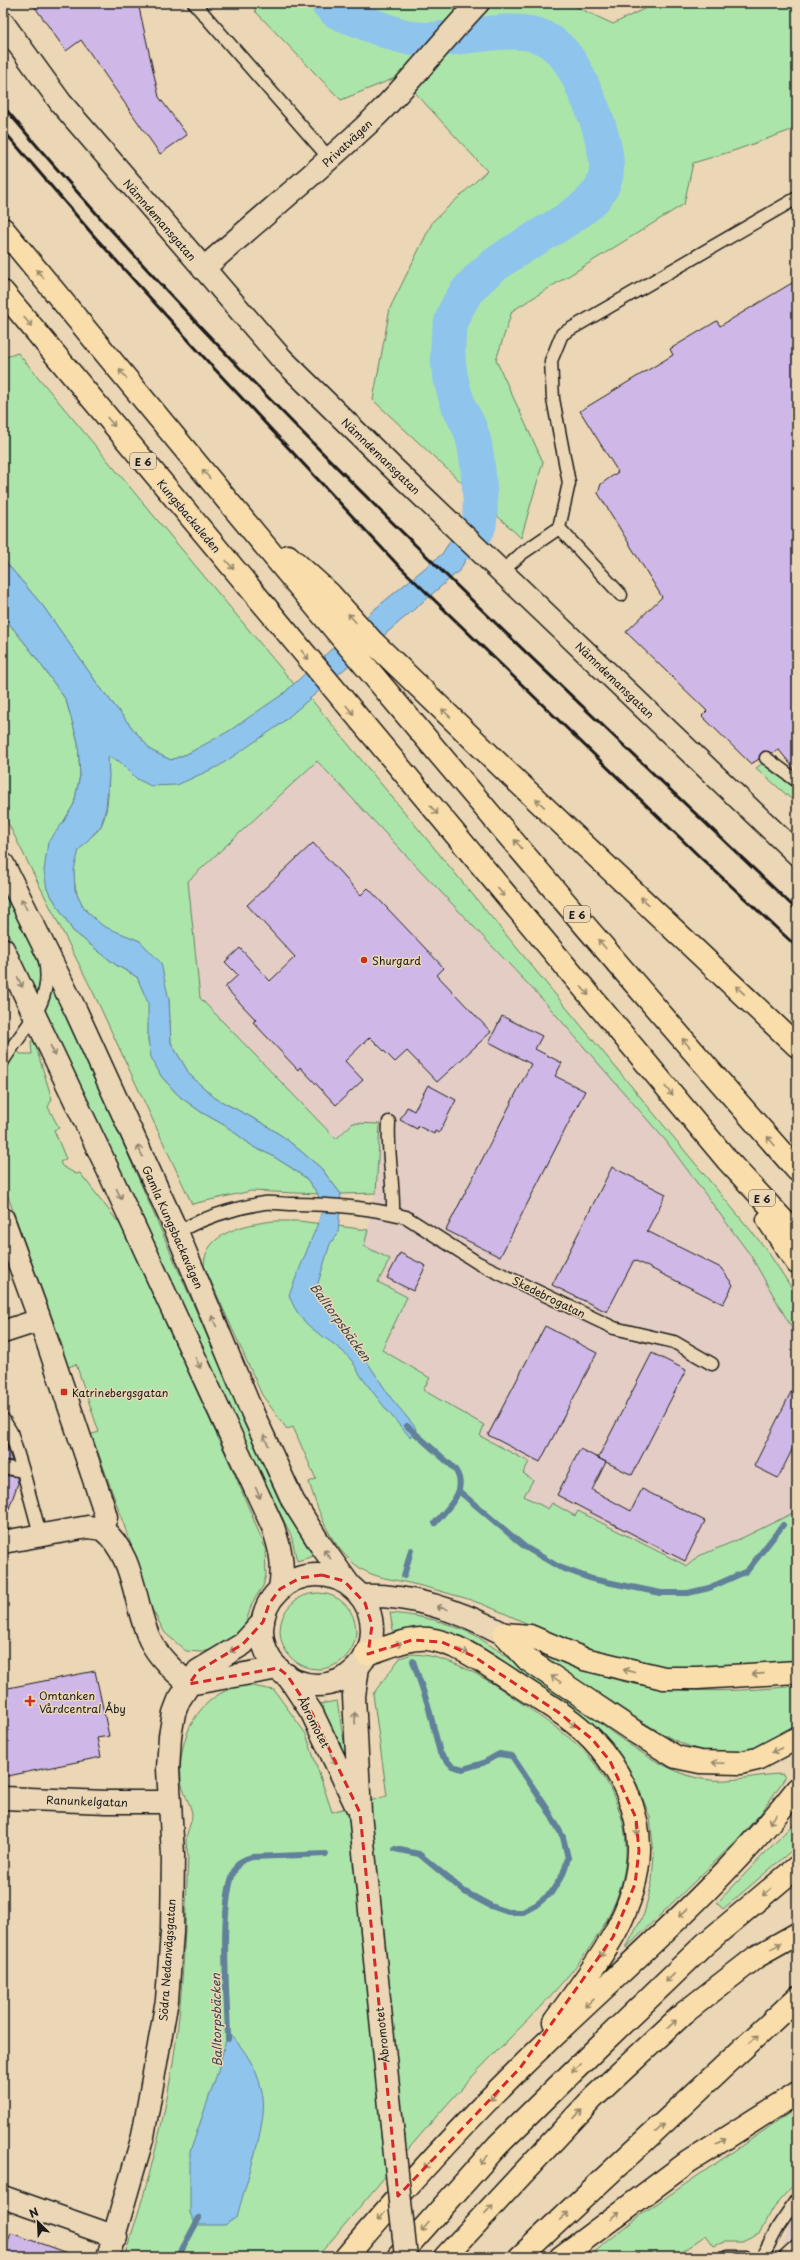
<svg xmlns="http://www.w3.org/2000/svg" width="800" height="2260" font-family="'Playpen Sans',sans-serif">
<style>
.built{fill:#e3cdc4}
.green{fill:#abe5aa;stroke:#648063}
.water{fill:#8fc4ed;stroke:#618199}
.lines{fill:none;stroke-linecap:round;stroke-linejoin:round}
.stream{stroke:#618199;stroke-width:6}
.river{stroke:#8fc4ed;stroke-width:35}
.building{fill:#cfb8e7;stroke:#1c1c1c}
.service-casing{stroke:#1c1c1c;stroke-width:15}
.minor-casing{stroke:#1c1c1c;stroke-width:25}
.tertiary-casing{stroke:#1c1c1c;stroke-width:25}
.secondary-casing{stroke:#1c1c1c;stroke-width:25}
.trunk-casing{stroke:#1c1c1c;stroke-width:25}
.motorway-casing{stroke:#1c1c1c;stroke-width:25}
.service{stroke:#ebd6b5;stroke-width:12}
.minor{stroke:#ebd6b5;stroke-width:22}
.tertiary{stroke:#ebd6b5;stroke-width:22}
.secondary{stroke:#ebd6b5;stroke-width:22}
.trunk{stroke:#f9deab;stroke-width:22}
.motorway{stroke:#f9deab;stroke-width:22}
.rail{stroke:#1c1c1c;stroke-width:3}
.secondary-bridge-casing{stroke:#1c1c1c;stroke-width:25;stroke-linecap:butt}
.secondary-bridge{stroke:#ebd6b5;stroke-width:22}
.oneway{stroke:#96876b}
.oneway2{stroke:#8e8270}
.marked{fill:none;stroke:#d62828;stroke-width:3;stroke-dasharray:8 5;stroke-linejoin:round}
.poi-dot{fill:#c8321e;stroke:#ebd6b5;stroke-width:1.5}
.labels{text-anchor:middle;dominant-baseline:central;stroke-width:3;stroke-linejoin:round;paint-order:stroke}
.shield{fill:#ebd6b5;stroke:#5a544a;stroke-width:1}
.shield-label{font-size:10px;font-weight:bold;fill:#1c1c1c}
.street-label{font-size:11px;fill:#1c1c1c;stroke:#ebd6b5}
.poi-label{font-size:11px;fill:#1c1c1c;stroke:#ebd6b5;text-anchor:start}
.water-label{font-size:12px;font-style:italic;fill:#394650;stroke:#ebd6b5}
</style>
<rect width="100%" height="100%" fill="#ebd6b5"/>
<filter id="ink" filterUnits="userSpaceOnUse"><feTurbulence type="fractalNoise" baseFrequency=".025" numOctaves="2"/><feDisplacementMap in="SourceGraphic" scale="8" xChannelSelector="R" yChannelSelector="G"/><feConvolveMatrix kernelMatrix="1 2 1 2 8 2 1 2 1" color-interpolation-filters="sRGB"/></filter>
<g filter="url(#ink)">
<path class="built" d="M317,761L543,1000L666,1141L751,1256L797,1337V1511L742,1538L699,1556L687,1566L579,1511L575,1516L548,1509L524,1496L523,1473L529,1461L479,1436L484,1425L423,1390L430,1377L382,1350L407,1297L378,1281L364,1245L376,1193L380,1124L353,1123L336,1139L200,998L188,881Z
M797,2213V2257H780L790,2221Z"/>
<path class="green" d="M255,3H568L613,24L656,3H797V45L793,53L797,55V128L736,150L693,163L684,204L512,311L496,360L543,462L521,538L373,400L390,308L433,221L487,171L400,76L341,100L255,11Z
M18,353L294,684C260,716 215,744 171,760L152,751L133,729L99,686L43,606L3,559V358Z
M3,616L32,652L66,700L78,742L80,775L74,804L64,821L47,889L73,931L116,965L137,977L149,1003L148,1040L161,1076L179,1096L201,1112L226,1126L255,1148L271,1155L290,1167L306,1178L318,1194L251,1191L192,1204L94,994L3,813Z
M310,698L766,1249L797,1296V1337L751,1256L666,1141L543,1000L317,761L188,881L200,998L336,1139L353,1123L380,1124L376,1193L341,1194L321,1168L285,1138L264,1124L215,1098L190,1075L171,1043L169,1000L140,941C128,936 114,933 103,926C78,910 67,879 78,851C82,841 96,836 101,826C110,810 109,775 108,757L119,761L137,779L278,726Z
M763,763L775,774L797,786V804L756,768Z
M3,890L24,930L41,969L60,1003L100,1090L268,1476L279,1500L314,1556L297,1561L291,1535L262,1477L122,1172L3,923Z
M3,1024L9,1039L20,1054H32L31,1041H34L52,1099L48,1107L59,1128L54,1130L66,1159L60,1162L62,1166L76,1174L80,1173L122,1227L235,1475L265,1547L266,1575L263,1586L252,1603L244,1629L222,1647L202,1652L186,1651L165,1633L145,1596L135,1556L98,1452L89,1445L86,1436L99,1432L76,1364L64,1369L60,1362L63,1348L3,1183Z
M274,1221H299L368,1230L364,1246L390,1259L378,1282L407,1297L382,1350L430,1378L423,1390L484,1425L480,1436L529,1462L523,1473L533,1480L524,1496L548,1509L552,1503L575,1516L578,1511L687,1566L699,1556L742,1538L797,1511V1665C737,1668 678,1673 619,1659C565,1646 517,1615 465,1598C446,1593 428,1587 409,1583C392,1579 375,1578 360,1568C331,1548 319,1514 309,1482L316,1479L293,1427L287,1429L262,1395L204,1266C204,1232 247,1224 274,1221Z
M280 1631a38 38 0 1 1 76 0a38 38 0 1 1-76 0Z
M390,1613C423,1616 444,1621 475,1635C504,1655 534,1674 562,1695C601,1723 654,1770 702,1779C730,1784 756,1774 783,1774L785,1778L761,1813L732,1845L626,1948L644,1914L652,1882L654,1854L650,1817L637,1784L616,1753L503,1664L392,1639L393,1630Z
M542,1652C572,1665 603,1678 635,1684C688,1694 744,1691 797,1686V1724C727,1783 675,1743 611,1701C588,1686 561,1673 542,1652Z
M412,1654C463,1655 514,1699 555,1727C587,1750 604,1770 618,1807C659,1912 535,2008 472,2077C418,2135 369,2197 317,2257H124C153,2172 174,2084 181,1994C185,1948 186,1901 188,1855C187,1849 185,1840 187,1834C189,1826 192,1822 192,1814C191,1804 182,1792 181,1779C177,1739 198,1694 241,1686C250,1684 264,1689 274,1690L306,1734L332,1812L387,1796L373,1694L400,1658Z
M337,1701L350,1776L341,1745L319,1704Z
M797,1820V1846L723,1909L717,1903Z
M797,2108V2181L771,2210L759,2234L742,2242H724L714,2246L706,2235L674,2257H588L646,2211Z"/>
<path class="water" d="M478,497L494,504L460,570L278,726L219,766L177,785L151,786L137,779L119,761L108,757L109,776L106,808L101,826L79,850L74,870L75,890L85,910L103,926L140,941L161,963L169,1000L171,1043L190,1075L215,1098L264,1124L285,1138L321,1168L341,1194L338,1233L330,1244L318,1283L331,1312L347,1331L391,1398L416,1428L410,1437C393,1419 378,1399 363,1379C358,1373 356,1366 352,1361C328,1333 303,1334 289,1295L322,1213L318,1194L306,1178L290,1167L271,1155L255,1148L226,1126L201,1112L179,1096L161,1076L151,1057L148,1040V1003L137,977L116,965L73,931L47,889L44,871L48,842L64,821L74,804L80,775L78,742L66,700L32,652L3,616V559L43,606L99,686L133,729L152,751L171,760L189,753L229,731L283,694L376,608L442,554Z
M228,2032C245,2049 260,2073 263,2098C267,2125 244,2188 237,2217L225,2225H196L190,2213V2152L218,2071Z"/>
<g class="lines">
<path class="stream" d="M407,1426L452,1466C472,1487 449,1507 435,1523
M460,1492L525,1547L559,1567L592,1579L661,1593H688L709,1588L747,1571L783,1525
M404,1576L411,1550
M395,1849L419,1854L465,1892L491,1906L508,1912H523L536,1905L551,1893L563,1874L568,1858L563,1837L548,1810L512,1756L499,1754L483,1763L463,1769L452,1766L440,1753L428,1705L413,1661
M228,2039C228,2004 216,1885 240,1862C243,1860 248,1858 252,1857L326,1854
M178,2257L199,2218"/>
<path class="river" d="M328,3L336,11C360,20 392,36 417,39C453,43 513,22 544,38C570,51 579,79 590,103C598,121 611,160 605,179C599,199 580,211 563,222C521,249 461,274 450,328C444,356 450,383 460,409C464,417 470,426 472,435C478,453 482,506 479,525C478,531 472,537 468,542"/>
</g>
<path class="building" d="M32,3H138L159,97L187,135L160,154L81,40L66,51Z
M797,280V772L779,750L772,753L763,751L759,759L751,764L702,716L707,711L626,632L662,597L598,493L601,484L618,472L580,411L673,355L670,349L717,321L720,326Z
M313,843L361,895L368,888L444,968L437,975L491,1032L437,1082L407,1051L395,1062L370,1037L345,1061L363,1080L336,1105L300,1067L298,1070L253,1022L256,1020L225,987L238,975L225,962L240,948L270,981L295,957L247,905Z
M502,1016L542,1036L535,1049L562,1063L555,1076L585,1091L500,1257L446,1230L531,1064L489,1042Z
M428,1085L456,1100L439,1133L435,1131L434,1134L418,1126L417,1129L400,1120L407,1107L414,1111Z
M612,1167L666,1194L647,1231L721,1268L733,1285L723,1304L634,1260L607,1312L552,1285Z
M400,1253L426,1266L413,1291L387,1278Z
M545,1326L597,1353L540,1462L488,1435Z
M652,1353L686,1370L632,1475L598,1458Z
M797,1380V1440L778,1478L754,1466Z
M3,1444H6L12,1461L3,1460Z
M580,1449L606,1462L592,1490L631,1511L642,1489L705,1521L685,1561L557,1495Z
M3,1475L17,1477L18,1483L5,1520H3Z
M95,1671L109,1736L97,1738L101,1757L3,1777V1689Z
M11,2233L70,2254L69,2257H3Z"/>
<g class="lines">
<defs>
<path id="service" d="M194,3L330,159
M559,528L621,595
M502,572L521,554L559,528L569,483L553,399L551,361L562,334L797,198
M766,758L797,781
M3,1061C23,1028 54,1004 45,961
M389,1122C387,1153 394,1183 393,1214
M177,1232C203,1218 234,1208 264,1203C272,1202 282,1204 291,1204C330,1204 368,1207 406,1217L478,1263L526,1286L614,1328L674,1342L712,1364
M3,1419L11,1432L23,1471
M3,1467L23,1471L40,1534
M727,2257H745
M762,2257L778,2227L797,2199
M784,2257L797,2245"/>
<path id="minor" d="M203,269C259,219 317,172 372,120C410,83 442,41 478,3
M3,1219L40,1320L102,1503L106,1517L102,1529C136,1556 133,1604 150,1640C159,1658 174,1671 189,1684
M3,1332L40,1320
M3,1542L88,1527L102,1529
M189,1684L278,1668
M3,1798L107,1802H170
M3,2197L116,2237
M108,2257L143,2136L167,2000L172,1932L173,1855L168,1769L170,1736L174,1713L179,1700L198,1671L243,1644L263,1622"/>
<path id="tertiary" d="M3,23L61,103L281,358L392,467L797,854"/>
<path id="secondary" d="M3,864L76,1011L177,1232L249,1405L293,1501L320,1544L350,1586
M3,949L102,1157L273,1527C281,1551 284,1564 280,1589
M262 1630a55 55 0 1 1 110 0a55 55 0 1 1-110 0Z
M361,1596C412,1594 460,1611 504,1634
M358,1667L354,1696L360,1813L393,2136
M287,1675L312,1713L356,1805"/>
<path id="trunk" d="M366,1654C385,1649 408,1637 428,1639C458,1643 484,1663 509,1679C536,1698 569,1715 592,1739C620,1768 640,1811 639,1851C637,1918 591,1970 554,2022
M346,2257C402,2191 460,2127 521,2067C614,1975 717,1892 797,1789"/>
<path id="motorway" d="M3,229C264,546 526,862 797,1170
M3,292L728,1161L797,1235
M288,556L330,594L373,642L505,770L797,1046
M768,1220L797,1263
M504,1634L528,1660L635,1732L676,1757L700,1762L740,1763L757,1759L797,1738
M504,1634L530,1636L584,1659L664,1678H697L797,1672
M398,2257L498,2145L597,2048L705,1944L797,1867
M445,2257L593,2098L684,2013L756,1957L797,1934
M520,2257L797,1998
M561,2257L688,2162L797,2093"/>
</defs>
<use href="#service" class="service-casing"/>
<use href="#minor" class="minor-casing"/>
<use href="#tertiary" class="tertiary-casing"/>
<use href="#secondary" class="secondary-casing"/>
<use href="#trunk" class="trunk-casing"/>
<use href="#motorway" class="motorway-casing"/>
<use href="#service" class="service"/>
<use href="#minor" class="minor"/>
<use href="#tertiary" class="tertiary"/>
<use href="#secondary" class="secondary"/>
<use href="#trunk" class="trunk"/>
<use href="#motorway" class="motorway"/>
<path class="rail" d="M3,106C246,395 524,650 797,910
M3,130L94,236L210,364L396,563L702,859L797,947"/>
<defs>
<path id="secondary-bridge" d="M393,2136L406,2257"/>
</defs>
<use href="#secondary-bridge" class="secondary-bridge-casing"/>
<use href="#secondary-bridge" class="secondary-bridge"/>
</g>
<defs><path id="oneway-shaft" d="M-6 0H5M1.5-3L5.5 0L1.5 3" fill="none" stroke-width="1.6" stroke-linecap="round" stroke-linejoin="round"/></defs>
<g class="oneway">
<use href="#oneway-shaft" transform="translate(40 274) rotate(-130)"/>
<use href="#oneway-shaft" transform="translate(28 322) rotate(50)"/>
<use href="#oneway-shaft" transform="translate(123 374) rotate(-130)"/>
<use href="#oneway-shaft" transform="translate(111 422) rotate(50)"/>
<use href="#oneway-shaft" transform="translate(206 474) rotate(-130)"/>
<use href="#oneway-shaft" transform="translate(230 565) rotate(50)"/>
<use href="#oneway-shaft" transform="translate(352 618) rotate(-132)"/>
<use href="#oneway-shaft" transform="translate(305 655) rotate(51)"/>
<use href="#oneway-shaft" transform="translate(350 710) rotate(50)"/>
<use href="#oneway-shaft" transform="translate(446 713) rotate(-136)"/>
<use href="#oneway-shaft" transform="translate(540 803) rotate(-137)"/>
<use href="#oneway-shaft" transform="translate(434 810) rotate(50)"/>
<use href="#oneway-shaft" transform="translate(518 844) rotate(-130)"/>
<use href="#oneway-shaft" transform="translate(501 892) rotate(50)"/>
<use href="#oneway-shaft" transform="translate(645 901) rotate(-137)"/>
<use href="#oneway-shaft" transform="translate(602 944) rotate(-130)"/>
<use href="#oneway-shaft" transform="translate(740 990) rotate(-137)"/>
<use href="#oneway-shaft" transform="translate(585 991) rotate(50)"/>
<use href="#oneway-shaft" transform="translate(686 1043) rotate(-130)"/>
<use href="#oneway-shaft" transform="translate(669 1091) rotate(50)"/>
<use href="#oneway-shaft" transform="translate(771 1141) rotate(-131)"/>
<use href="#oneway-shaft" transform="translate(396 1645) rotate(-18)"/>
<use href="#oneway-shaft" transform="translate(463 1651) rotate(25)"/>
<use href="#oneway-shaft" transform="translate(629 1671) rotate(-166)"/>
<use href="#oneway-shaft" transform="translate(758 1674) rotate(176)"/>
<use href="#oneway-shaft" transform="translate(556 1679) rotate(-146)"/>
<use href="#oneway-shaft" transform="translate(571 1723) rotate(39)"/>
<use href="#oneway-shaft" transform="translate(777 1750) rotate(155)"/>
<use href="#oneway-shaft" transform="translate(718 1763) rotate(-177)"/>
<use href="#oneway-shaft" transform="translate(773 1819) rotate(131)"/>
<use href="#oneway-shaft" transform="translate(637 1830) rotate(84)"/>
<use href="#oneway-shaft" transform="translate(767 1892) rotate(140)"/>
<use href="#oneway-shaft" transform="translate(683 1913) rotate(137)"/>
<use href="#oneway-shaft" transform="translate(776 1946) rotate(-29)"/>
<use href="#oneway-shaft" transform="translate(603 1952) rotate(123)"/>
<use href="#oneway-shaft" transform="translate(670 1978) rotate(136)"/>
<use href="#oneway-shaft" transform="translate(589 2003) rotate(136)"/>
<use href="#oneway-shaft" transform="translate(672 2024) rotate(-43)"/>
<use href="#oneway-shaft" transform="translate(754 2039) rotate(-43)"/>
<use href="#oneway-shaft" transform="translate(576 2068) rotate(135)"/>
<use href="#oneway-shaft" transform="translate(494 2096) rotate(134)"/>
<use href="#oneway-shaft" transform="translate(578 2114) rotate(-47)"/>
<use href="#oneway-shaft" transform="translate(660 2128) rotate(-43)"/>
<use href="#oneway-shaft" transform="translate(721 2141) rotate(-33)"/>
<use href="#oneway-shaft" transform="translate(484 2160) rotate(132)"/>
<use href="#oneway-shaft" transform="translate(428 2164) rotate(134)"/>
<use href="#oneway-shaft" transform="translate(489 2209) rotate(-47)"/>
<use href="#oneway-shaft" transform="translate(381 2216) rotate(131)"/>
<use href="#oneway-shaft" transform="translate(564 2216) rotate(-43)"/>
<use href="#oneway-shaft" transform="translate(615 2216) rotate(-37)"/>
<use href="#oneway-shaft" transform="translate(425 2227) rotate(131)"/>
</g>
<g class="oneway2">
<use href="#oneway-shaft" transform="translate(24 904) rotate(-117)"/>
<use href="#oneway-shaft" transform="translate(20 982) rotate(64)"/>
<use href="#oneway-shaft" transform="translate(53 1051) rotate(65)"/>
<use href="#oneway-shaft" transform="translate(140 1151) rotate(-115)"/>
<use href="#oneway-shaft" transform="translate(119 1194) rotate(65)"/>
<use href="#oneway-shaft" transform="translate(214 1321) rotate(-113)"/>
<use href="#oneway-shaft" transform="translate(198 1363) rotate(65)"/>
<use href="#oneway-shaft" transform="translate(266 1440) rotate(-114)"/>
<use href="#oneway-shaft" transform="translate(258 1493) rotate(66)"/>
<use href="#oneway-shaft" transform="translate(327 1554) rotate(-127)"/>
<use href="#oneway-shaft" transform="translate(442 1608) rotate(-164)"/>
<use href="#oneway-shaft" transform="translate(235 1649) rotate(151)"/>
<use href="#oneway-shaft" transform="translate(355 1718) rotate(-93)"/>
<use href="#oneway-shaft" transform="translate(333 1759) rotate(64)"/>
</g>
</g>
<path class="marked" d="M322,1575L344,1581L365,1603L372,1625L368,1654L412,1640L442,1642L473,1656L558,1712L592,1739L610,1761L636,1818L639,1851L635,1884L613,1937L520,2068L398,2196L360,1813L312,1713L287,1675L278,1668L189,1684L198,1671L243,1644L263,1622L269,1604L280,1589L300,1578Z"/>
<g class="poi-dot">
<circle cx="364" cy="960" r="4"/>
<rect x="60" y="1388" width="8" height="8" rx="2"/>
<path d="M28 1695h4v4h4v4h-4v4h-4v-4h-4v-4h4z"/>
</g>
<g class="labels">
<g class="shield">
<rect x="130" y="453" width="26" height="16" rx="3"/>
<rect x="564" y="906" width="26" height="16" rx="3"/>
<rect x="749" y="1190" width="26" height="16" rx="3"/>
</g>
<g class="shield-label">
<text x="143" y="461">E 6</text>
<text x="577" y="914">E 6</text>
<text x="762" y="1198">E 6</text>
</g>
<g class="street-label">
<text transform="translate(347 143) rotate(-43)">Privatvägen</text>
<text transform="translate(160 220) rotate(49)">Nämndemansgatan</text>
<text transform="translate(381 456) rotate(44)">Nämndemansgatan</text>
<text transform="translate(189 516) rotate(50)">Kungsbackaleden</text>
<text transform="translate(615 680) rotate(44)">Nämndemansgatan</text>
<text transform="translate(173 1227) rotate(66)">Gamla Kungsbackavägen</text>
<text transform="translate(549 1297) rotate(26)">Skedebrogatan</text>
<text transform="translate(314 1722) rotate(63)">Åbromotet</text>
<text transform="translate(87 1801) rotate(2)">Ranunkelgatan</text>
<text transform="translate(167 1960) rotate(-86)">Södra Nedanvägsgatan</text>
<text transform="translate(382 2035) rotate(-96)">Åbromotet</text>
</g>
<g class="poi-label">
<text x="372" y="960">Shurgard</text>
<text x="72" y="1392">Katrinebergsgatan</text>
<text x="39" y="1695">Omtanken<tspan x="39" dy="13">Vårdcentral Åby</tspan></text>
</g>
<g class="water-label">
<text transform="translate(341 1322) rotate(54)">Balltorpsbäcken</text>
<text transform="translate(216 2020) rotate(-91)">Balltorpsbäcken</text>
</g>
</g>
<rect width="800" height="2260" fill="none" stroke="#ebd6b5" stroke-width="16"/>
<rect x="8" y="8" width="784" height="2244" fill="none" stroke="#1c1c1c" stroke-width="1.5" filter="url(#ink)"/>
<g transform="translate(38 2222) rotate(336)" stroke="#ebd6b5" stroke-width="3" paint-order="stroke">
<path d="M0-3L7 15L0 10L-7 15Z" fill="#1c1c1c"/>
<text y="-6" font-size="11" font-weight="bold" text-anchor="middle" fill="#1c1c1c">N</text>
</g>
</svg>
